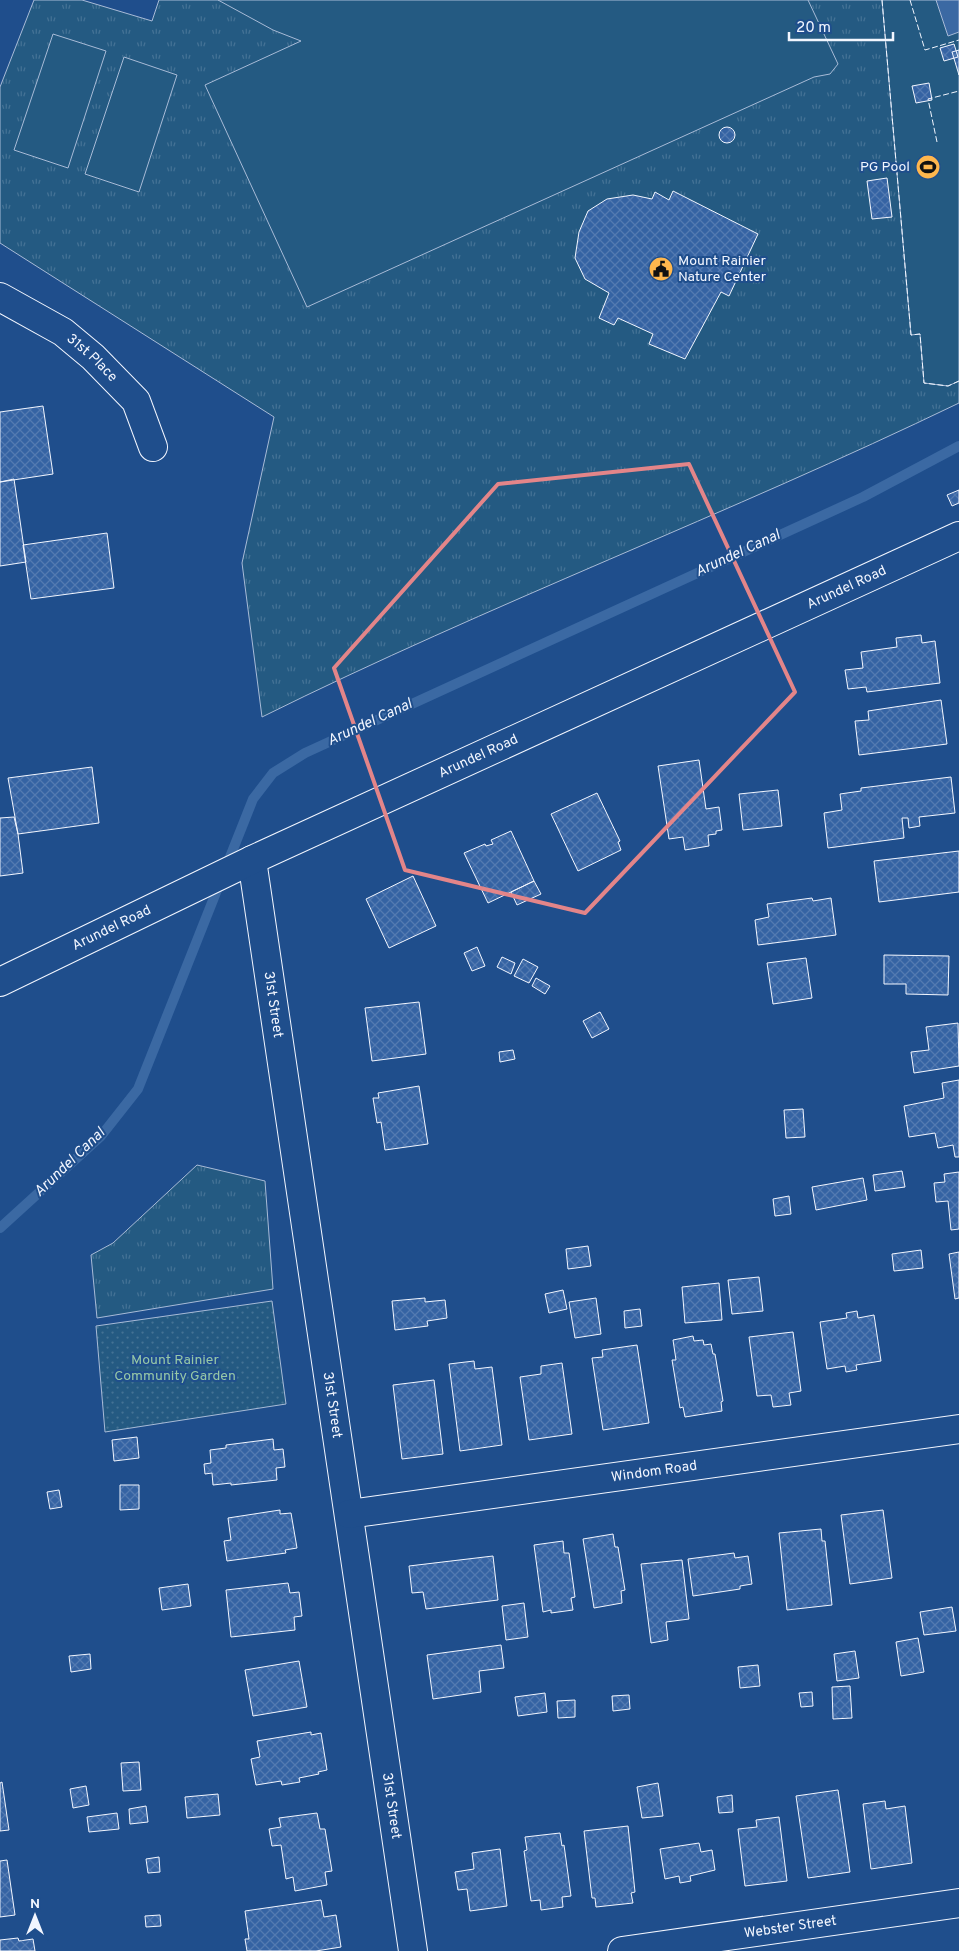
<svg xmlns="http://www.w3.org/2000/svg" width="959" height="1951" font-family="Overpass,sans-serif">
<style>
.grass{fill:url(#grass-dots);stroke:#a8bbd7}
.park{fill:url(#park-tufts);stroke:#a8bbd7}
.pitch{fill:#245a82;stroke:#a8bbd7}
.water{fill:#3b69a3;stroke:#a8bbd7}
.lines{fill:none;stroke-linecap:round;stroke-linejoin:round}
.stream{stroke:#3b69a3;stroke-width:10}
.building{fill:url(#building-cross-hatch);stroke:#f2f6ff}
.minor-casing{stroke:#f2f6ff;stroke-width:30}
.minor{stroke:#1f4e8c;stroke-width:28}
.fence{stroke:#f2f6ff;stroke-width:1;stroke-dasharray:6 2.5;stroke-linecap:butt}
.marked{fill:none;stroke:#e38589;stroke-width:4;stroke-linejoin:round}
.labels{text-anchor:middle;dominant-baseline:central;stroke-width:4;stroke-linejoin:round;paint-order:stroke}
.poi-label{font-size:14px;fill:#f2f6ff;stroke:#1f4e8c;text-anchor:end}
.street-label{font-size:14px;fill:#f2f6ff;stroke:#1f4e8c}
.park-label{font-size:14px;fill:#97c8a6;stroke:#1f4e8c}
.water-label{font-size:15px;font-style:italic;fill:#f2f6ff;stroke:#1f4e8c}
</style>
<defs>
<pattern id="grass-dots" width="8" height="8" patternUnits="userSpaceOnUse" patternTransform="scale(1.25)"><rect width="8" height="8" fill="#245a82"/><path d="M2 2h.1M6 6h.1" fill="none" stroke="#447295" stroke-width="1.8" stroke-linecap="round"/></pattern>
<pattern id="park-tufts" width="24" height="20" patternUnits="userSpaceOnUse" patternTransform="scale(1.25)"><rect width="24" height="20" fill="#245a82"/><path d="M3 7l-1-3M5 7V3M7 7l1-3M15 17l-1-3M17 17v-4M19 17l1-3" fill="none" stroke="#447295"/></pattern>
<pattern id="building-cross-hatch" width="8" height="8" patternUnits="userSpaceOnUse" patternTransform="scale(1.25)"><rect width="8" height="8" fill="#3563a3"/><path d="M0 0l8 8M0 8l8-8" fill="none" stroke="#537ab1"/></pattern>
</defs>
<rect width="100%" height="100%" fill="#1f4e8c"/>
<path class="grass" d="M272,1301L286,1404L105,1432L96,1326Z"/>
<path class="park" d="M34,0H82L152,21L159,0H959V403C729,514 490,604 262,717L242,563L274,417L0,243V87Z
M197,1165L265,1181L273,1289L97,1318L91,1255L113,1243Z"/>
<path class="pitch" d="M218,0H808L838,64L830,74L814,77L307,307L205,85L301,41L273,30Z
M882,0H959V381L948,386L924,383L920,334L911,335Z
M53,34L106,51L68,168L14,150Z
M124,57L177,75L139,192L85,174Z"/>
<path class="water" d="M936,0H959V32L948,36Z"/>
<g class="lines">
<path class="stream" d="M226,867L253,799L273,773L305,753L863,497L959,446
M0,1228L101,1136L138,1089L221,880"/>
</g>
<path class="building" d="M954,44L958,57L944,61L940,48Z
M959,50V75L952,52Z
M929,83L932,100L916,103L912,86Z
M719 135a8 8 0 1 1 16 0a8 8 0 1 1-16 0Z
M887,178L892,217L872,219L867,181Z
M673,191L758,234L729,296L721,292L685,359L649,344L653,334L618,318L614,325L599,318L609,293L585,279L575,258L579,232L588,211L607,199L633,195L652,199L655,192L669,200Z
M43,406L53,474L0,482V412Z
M14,479L26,562L0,566V482Z
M959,490V503L952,506L947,495Z
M107,533L114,588L31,599L23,545Z
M921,635L922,643L935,641L940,683L867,692L866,687L848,689L845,670L863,668L861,652L897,647L896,638Z
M941,700L947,744L859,755L855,721L869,720L868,711Z
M699,760L706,809L719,807L722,830L716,831V834L708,835L709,846L685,850L683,837L669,839L658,766Z
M92,767L99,823L18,834L8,778Z
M951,777L955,813L919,817L920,826L909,828L908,818H902L904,838L828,848L824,813L842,810L840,794L861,791V788Z
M778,790L782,826L743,830L739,794Z
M597,793L620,841L618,842L621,850L578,871L551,814Z
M14,817L18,834L23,873L0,876V818Z
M511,831L534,881L488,903L464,853L485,844L486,846L493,844L491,840Z
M959,851V892L879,902L874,861Z
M413,876L436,926L389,948L366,899Z
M534,881L541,894L517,905L511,892Z
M812,898L813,901L831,898L836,935L758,945L755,920L769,917L767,904Z
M477,947L485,966L472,971L464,953Z
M884,955L949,956L948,995L906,994V984H884Z
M502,957L515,963L511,974L497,967Z
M806,958L812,998L773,1004L767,963Z
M523,959L538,967L529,983L514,976Z
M536,978L550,986L545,994L532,986Z
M419,1002L426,1054L372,1061L365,1008Z
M600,1012L609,1029L592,1038L583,1021Z
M958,1023L959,1066L914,1073L911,1052L929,1050L926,1027Z
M513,1050L515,1059L500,1062L499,1052Z
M959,1080V1157H955L953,1145L938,1148L935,1133L909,1137L904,1106L944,1098L942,1083Z
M419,1086L428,1144L385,1150L381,1122L377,1123L373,1098H379L378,1093Z
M803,1109L805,1137L786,1138L784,1110Z
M902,1171L905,1187L875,1191L873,1175Z
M959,1172V1229L951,1230L948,1201L936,1202L934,1183L945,1182L944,1174Z
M863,1178L867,1200L816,1210L812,1187Z
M789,1196L791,1214L775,1216L773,1199Z
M588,1246L591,1266L568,1269L566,1249Z
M921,1250L923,1268L894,1271L892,1254Z
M959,1252V1298L955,1299L949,1254Z
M759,1277L763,1311L732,1314L728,1280Z
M719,1283L722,1320L685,1323L682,1287Z
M563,1290L567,1309L549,1313L545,1294Z
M425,1298V1302L445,1300L447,1318L427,1321L428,1326L395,1330L392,1301Z
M596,1298L601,1334L575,1338L569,1302Z
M640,1309L642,1326L625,1328L624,1311Z
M857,1311L858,1318L874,1315L881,1361L856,1365L857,1370L846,1372L845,1366L827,1369L820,1322L847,1318L846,1313Z
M793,1332L801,1391L789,1393L791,1405L773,1407L771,1395L757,1396L749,1337Z
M693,1336L694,1341L703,1340L704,1345L711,1344L713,1354H715L723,1401L721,1402L722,1411L685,1417L683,1407L680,1408L672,1360H676L673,1340Z
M637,1345L649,1423L603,1430L592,1358L603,1357L602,1350Z
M474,1361L475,1369L492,1367L502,1445L460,1451L449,1364Z
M562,1363L572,1434L529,1440L520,1377L541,1374V1366Z
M434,1380L443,1454L402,1459L393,1385Z
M137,1437L139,1458L114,1461L112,1440Z
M273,1439L274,1450L283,1449L285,1467L276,1468L277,1480L231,1485V1483L213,1485L212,1473L205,1474L204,1464L211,1463L210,1450L226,1448V1445Z
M120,1485H139V1509L120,1510Z
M59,1490L62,1507L50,1509L47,1492Z
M280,1510V1514L291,1513L297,1548L285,1550L286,1553L227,1561L224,1541L231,1540L228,1518Z
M883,1510L892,1578L850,1584L841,1515Z
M821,1529L822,1541H825L832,1605L787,1610L779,1533Z
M613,1534L615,1547H618L625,1590L621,1591L622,1603L594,1608L583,1539Z
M563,1541L564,1553H569L575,1597L571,1598L573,1610L551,1613V1610L543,1612L534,1545Z
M734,1553L735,1558L748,1556L752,1584L740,1586V1589L693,1596L688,1559Z
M493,1556L498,1600L426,1609L423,1592L412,1593L409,1566Z
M682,1560L689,1619L666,1622L668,1640L651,1643L641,1564Z
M288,1583L290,1593L299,1592L302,1616L294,1617L295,1630L231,1637L226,1590Z
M188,1584L191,1606L162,1610L159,1588Z
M524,1603L528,1637L506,1640L502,1606Z
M952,1607L956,1631L924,1635L920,1612Z
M918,1638L924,1672L901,1676L896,1642Z
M501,1645L504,1668L479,1671L481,1692L433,1699L427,1655Z
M855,1651L859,1678L837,1681L834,1654Z
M90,1654L91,1669L71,1672L69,1656Z
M299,1661L307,1707L253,1716L245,1670Z
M758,1665L760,1686L740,1688L738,1667Z
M850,1686L852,1718L833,1719L832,1687Z
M812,1692L813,1706L801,1707L799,1693Z
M545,1693L547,1712L518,1716L515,1697Z
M629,1695L630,1709L613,1711L612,1696Z
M575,1700V1717L558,1718L557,1701Z
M311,1732V1735L321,1733L327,1770L318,1772L319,1774L299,1778L300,1782L282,1785L281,1781L256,1785L251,1759L260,1757L257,1741Z
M139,1762L141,1790L123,1791L121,1763Z
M2,1782L9,1830L0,1831V1783Z
M658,1783L663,1816L642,1818L637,1787Z
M86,1786L89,1805L73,1808L70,1789Z
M838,1790L850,1872L808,1878L796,1796Z
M218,1794L220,1815L187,1818L185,1797Z
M732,1795L733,1812L719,1813L717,1797Z
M885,1801L886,1809L905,1806L912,1863L871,1869L863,1804Z
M146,1806L148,1822L130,1824L129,1809Z
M117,1813L119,1829L89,1832L87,1817Z
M317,1813L320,1829H325L332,1871L325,1872L327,1885L295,1891L293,1877L286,1879L281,1845L272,1846L269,1829L281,1827L279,1818Z
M779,1817L787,1881L745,1886L738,1829L757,1827L756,1820Z
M628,1826L635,1892L631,1893L633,1903L596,1907L595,1898H592L584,1831Z
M560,1833L562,1846L564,1845L571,1896L562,1897L563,1907L541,1910L540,1900L531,1901L524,1851L527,1850L525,1837Z
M699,1843L701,1852L712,1850L715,1870L690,1876L691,1881L680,1883L679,1876L665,1879L660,1849Z
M500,1849L507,1906L470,1911L467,1889L458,1890L455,1872L474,1869L472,1853Z
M159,1857L160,1872L148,1873L146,1859Z
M7,1860L15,1915L0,1917V1861Z
M321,1900L324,1917L336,1915L341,1947L316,1951H247L245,1939H249L245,1911Z
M160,1915L161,1926L146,1927L145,1916Z
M18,1938L19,1941L33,1939L35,1951H0V1940Z"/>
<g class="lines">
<defs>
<g id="minor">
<path id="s1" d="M0,297L63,332L93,357L136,401L153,447"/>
<path id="s2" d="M252,860L413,1951"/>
<path id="s3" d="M0,982L252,860L959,536"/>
<path id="s4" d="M349,1514L959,1429"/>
<path id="s5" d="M622,1951L959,1903"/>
</g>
</defs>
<use href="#minor" class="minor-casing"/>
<use href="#minor" class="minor"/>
<path class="fence" d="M882,0L911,335L920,334L924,383L948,386L959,381
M910,0L925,50L959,40
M937,142L928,99L959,91"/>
</g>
<path class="marked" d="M689,464L795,692L585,913L405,870L334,668L498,484Z"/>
<defs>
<symbol id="stadium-disc" viewBox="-11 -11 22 22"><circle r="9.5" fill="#ffb74d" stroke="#1f4e8c"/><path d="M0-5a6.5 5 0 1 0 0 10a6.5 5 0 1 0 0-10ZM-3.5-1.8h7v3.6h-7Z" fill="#111"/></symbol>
<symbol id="civic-disc" viewBox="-11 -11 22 22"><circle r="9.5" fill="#ffb74d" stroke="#1f4e8c"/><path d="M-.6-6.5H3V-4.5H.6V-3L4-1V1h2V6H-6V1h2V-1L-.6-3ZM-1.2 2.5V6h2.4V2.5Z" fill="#111"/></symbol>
</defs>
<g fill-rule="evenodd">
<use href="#stadium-disc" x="914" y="153" width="28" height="28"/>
<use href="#civic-disc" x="647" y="255" width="28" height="28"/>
</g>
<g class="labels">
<g class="poi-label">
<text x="910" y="167">PG Pool</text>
<text x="678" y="261" text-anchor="start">Mount Rainier<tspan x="678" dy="16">Nature Center</tspan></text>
</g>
<g class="street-label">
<text stroke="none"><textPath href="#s1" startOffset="111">31st Place</textPath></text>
<text stroke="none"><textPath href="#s3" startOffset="934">Arundel Road</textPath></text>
<text stroke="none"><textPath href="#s3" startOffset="529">Arundel Road</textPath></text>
<text stroke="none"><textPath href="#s3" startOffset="124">Arundel Road</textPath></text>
<text stroke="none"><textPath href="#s2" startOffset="146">31st Street</textPath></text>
<text stroke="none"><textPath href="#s2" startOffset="551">31st Street</textPath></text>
<text stroke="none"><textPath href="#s4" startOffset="308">Windom Road</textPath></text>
<text stroke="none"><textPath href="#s2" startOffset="956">31st Street</textPath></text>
<text stroke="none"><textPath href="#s5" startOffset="170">Webster Street</textPath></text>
</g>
<g class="park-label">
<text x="175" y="1360">Mount Rainier<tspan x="175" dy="16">Community Garden</tspan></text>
</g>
<g class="water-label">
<text transform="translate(738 554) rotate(-25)">Arundel Canal</text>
<text transform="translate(370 723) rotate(-25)">Arundel Canal</text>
<text transform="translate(70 1163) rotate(-44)">Arundel Canal</text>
</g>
</g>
<g transform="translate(35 1916)" stroke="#1f4e8c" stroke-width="4" paint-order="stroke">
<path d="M0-4L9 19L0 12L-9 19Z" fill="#f2f6ff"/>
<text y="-8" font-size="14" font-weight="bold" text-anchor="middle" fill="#f2f6ff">N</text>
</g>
<path d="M789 32v8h104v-8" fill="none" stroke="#f2f6ff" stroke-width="2.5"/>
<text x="796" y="32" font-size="15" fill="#f2f6ff" stroke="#1f4e8c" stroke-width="4" paint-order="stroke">20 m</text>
</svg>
